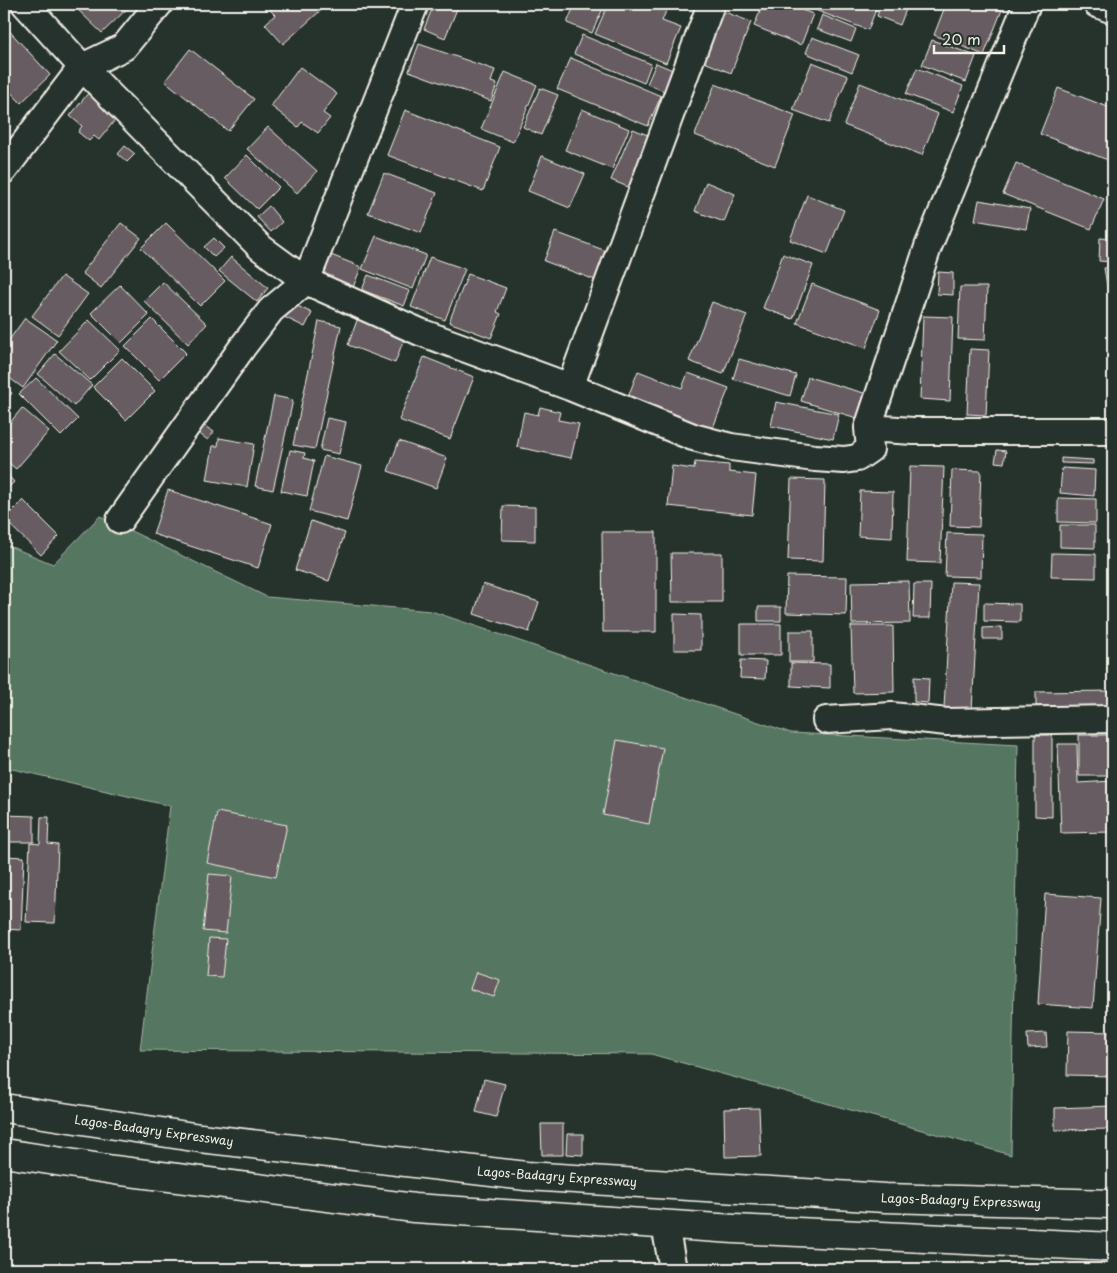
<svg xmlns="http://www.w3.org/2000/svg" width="1117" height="1273" font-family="'Playpen Sans',sans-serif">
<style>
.green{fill:#547660;stroke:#a4b4a4}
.building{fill:#665c62;stroke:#f4f1e8}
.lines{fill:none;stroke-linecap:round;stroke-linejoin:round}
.minor-casing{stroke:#f4f1e8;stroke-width:30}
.highway-casing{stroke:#f4f1e8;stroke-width:31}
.minor{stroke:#26332d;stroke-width:26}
.highway{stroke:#26332d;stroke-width:28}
.labels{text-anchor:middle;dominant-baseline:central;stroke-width:5;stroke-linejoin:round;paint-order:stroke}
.street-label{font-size:12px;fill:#f4f1e8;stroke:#26332d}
</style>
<rect width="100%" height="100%" fill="#26332d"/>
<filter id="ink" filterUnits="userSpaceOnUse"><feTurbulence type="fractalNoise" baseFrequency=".02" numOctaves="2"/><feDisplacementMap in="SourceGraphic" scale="10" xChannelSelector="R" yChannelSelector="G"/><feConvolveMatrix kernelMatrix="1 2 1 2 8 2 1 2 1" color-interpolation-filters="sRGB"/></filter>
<g filter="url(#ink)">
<path class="green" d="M100,516L267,597L431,611L791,733L1018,745L1011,1155L651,1054L140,1050L170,806L4,767V544L53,564Z"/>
<path class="building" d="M76,4H132L102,33L74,6Z
M277,4H328L283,44L265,24L275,15L270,10Z
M380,4H396L391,11Z
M434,4H459L445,38L424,29Z
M575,4H605L592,33L567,23Z
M608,4H663L668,6L662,21L681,28L666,63L595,34Z
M763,4H785L813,14L801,45L754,26Z
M799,4H878L868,30Z
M881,4H908L900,25L877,16Z
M946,4H986L1002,10L984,55L934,35Z
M717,9L751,22L731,73L697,59Z
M822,15L856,29L851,42L817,29Z
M4,25L50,75L21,103L4,85Z
M582,35L651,64L644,83L574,54Z
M812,37L859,55L852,72L806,53Z
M932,40L976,56L966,82L922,65Z
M419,44L495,70L491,82L497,84L491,101L409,71Z
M190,49L254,99L228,131L165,81Z
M571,58L661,96L648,126L557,89Z
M812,62L848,76L829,123L793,110Z
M656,63L682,74L674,95L647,84Z
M300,67L337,94L323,113L330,118L318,133L302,122L298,127L271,106Z
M917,68L963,86L953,112L906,94Z
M505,72L537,85L513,142L481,129Z
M860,83L938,114L922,155L844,125Z
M715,84L795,115L775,166L695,135Z
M540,88L558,95L541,135L523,127Z
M1058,88L1113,109V162L1040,134Z
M89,92L119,115L99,140L94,136L89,141L78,132L82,126L70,116Z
M582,109L629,129L612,169L565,150Z
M405,110L500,147L483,191L387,155Z
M268,127L317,171L297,193L247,149Z
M633,129L655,138L633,189L611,180Z
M125,146L135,154L127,162L118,154Z
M247,155L279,187L257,209L225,178Z
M542,156L585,174L570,208L528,191Z
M1016,163L1104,199L1091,229L1003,194Z
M384,173L437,193L421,233L368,213Z
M706,182L735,194L724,222L695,211Z
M807,195L844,210L827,254L790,240Z
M979,200L1030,209L1026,229L975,220Z
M269,206L282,222L271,232L257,217Z
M121,223L141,238L101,288L82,273Z
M166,223L225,281L200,306L141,248Z
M555,232L609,252L598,281L544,261Z
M376,236L426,255L413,289L362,269Z
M214,238L224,248L214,257L204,247Z
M1100,238L1113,239V262L1099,261Z
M783,254L813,265L793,319L763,308Z
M331,255L361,267L352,290L321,279Z
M231,257L268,288L257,302L219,271Z
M430,257L465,269L445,320L411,307Z
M1113,267V290L1108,291L1104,268Z
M938,272L953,273V295L937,294Z
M468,274L506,288L497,312L501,314L491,338L449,322Z
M368,275L410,291L404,306L362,290Z
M62,276L88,294L58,335L32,316Z
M163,282L207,324L188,344L144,301Z
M812,284L880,310L866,348L797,323Z
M120,285L149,315L121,343L91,313Z
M960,287H987L985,340L958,339Z
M289,302L312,313L305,327L282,316Z
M712,302L747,315L723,374L689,361Z
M359,315L406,333L395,363L348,345Z
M923,316L953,317L950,401L920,399Z
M25,318L57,340L23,388L4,374V347Z
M152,319L186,353L159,380L125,346Z
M89,320L120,350L90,380L59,351Z
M319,321L341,326L315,449L293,445Z
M970,349L989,350L986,415L967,414Z
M55,354L92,385L74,406L38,374Z
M424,357L474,377L450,439L399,420Z
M122,358L155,391L126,420L93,387Z
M739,359L796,375L790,396L733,379Z
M638,371L682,388L688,373L729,388L712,430L628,397Z
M808,377L864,393L857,418L801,401Z
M36,378L78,419L61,436L19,394Z
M4,387L12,393L4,404Z
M274,396L293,400L273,490L255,486Z
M776,402L839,414L833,439L771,426Z
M540,407L560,412L558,420L579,424L571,458L517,447L524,412L538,415Z
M22,408L49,431L16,469L4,459V430Z
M327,418L346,422L339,454L320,450Z
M203,425L214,432L208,440L198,433Z
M219,438L254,444L247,487L207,480L213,446H218Z
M399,441L447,458L436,488L388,471Z
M290,450L305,453L304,458L314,461L307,496L281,491Z
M997,450L1006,451L1004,463L995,462Z
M324,456L362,466L347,521L309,511Z
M1061,458L1093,460V464L1061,463Z
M695,462L729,465V472L756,475L752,515L668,506L672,466L694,469Z
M910,466L944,467L940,563L907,562Z
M1062,468L1095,470L1094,496L1060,493Z
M952,470L981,471L979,527L950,526Z
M4,471L14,482L4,492Z
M791,479L825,480L823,561L788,560Z
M168,490L272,524L258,568L153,534Z
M860,491L893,492L892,538L858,536Z
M1058,498L1096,499V523L1058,522Z
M23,500L59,536L41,555L4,519Z
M503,506L535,507V541L502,540Z
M311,521L345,533L329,581L295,570Z
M1060,525H1095V548L1060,547Z
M602,532H656V632H603Z
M947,533L982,534L981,577L945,576Z
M671,553H722V602H672Z
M1052,553L1096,554V578L1051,577Z
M787,576L847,577L846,615L786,613Z
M909,581L910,623L852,624L851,582Z
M951,582L979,583L972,710L944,708Z
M483,584L539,602L529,632L474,614Z
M914,584H931L930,618H913Z
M984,603L1020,604V622L984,621Z
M758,607H781V621H758Z
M674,614L701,615V650H674Z
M1113,620V672L1107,671Z
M741,624H781V655H741Z
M851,626H893L894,692L853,693Z
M1002,627V639H983V628Z
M789,631H813V662H789Z
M741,660L766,661L765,679L740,678Z
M791,663L830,664V688L791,686Z
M914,677L929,678L928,703L914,702Z
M1113,691V706H1036V692Z
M1035,735H1052V817L1035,816Z
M1079,735H1113V776H1079Z
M617,740L663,748L649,824L603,815Z
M1058,744H1077L1078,783L1113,781V832L1061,833Z
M217,812L287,825L276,877L207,863Z
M4,815L34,816V842H4Z
M41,817H49L48,844L58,845L55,923L26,922L30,843L40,844Z
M4,856L24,857L21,930L4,929Z
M209,874L232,876L226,933L203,931Z
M1045,894L1101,898L1093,1008L1038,1004Z
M209,938L226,939L222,977L206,976Z
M476,972L500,980L494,997L470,989Z
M1068,1031L1113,1032V1076L1067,1075Z
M1046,1033L1047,1047L1028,1048L1027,1034Z
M484,1079L505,1084L496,1117L476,1112Z
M1113,1106V1129L1055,1130V1108Z
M759,1108L761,1156L725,1157L724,1109Z
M541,1124H563V1155H542Z
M567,1134H583V1155L566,1154Z"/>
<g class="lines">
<defs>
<path id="minor" d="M25,4L82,67L261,248L306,281L420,332L570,387L693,437L731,447L815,458L844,460L857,458L870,449L868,428L913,431H1113
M1097,4L1113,10
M4,170L82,67L124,47L159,4
M570,387L711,4
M868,428L928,247L1027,4
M120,520L244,345L271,310L306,281L415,4
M826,720L892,716L947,722L1113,719
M665,1225L673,1269"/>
<path id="highway" d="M4,1108L200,1138L526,1176L885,1198L1113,1204
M4,1153L114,1170L414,1208L734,1229L1113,1247"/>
</defs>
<use href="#minor" class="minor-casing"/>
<use href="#highway" class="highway-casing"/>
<use href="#minor" class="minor"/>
<use href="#highway" class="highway"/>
</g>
</g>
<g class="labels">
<g class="street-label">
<text transform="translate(154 1130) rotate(8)">Lagos-Badagry Expressway</text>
<text transform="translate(557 1176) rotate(4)">Lagos-Badagry Expressway</text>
<text transform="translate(961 1200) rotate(2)">Lagos-Badagry Expressway</text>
</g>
</g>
<rect width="1117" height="1273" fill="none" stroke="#26332d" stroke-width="20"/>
<rect x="10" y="10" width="1097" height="1253" fill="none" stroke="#f4f1e8" stroke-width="2" filter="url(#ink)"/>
<path d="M934 45v8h70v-8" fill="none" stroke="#f4f1e8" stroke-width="2.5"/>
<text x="942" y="45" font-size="15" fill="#f4f1e8" stroke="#26332d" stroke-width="4" paint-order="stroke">20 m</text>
</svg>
